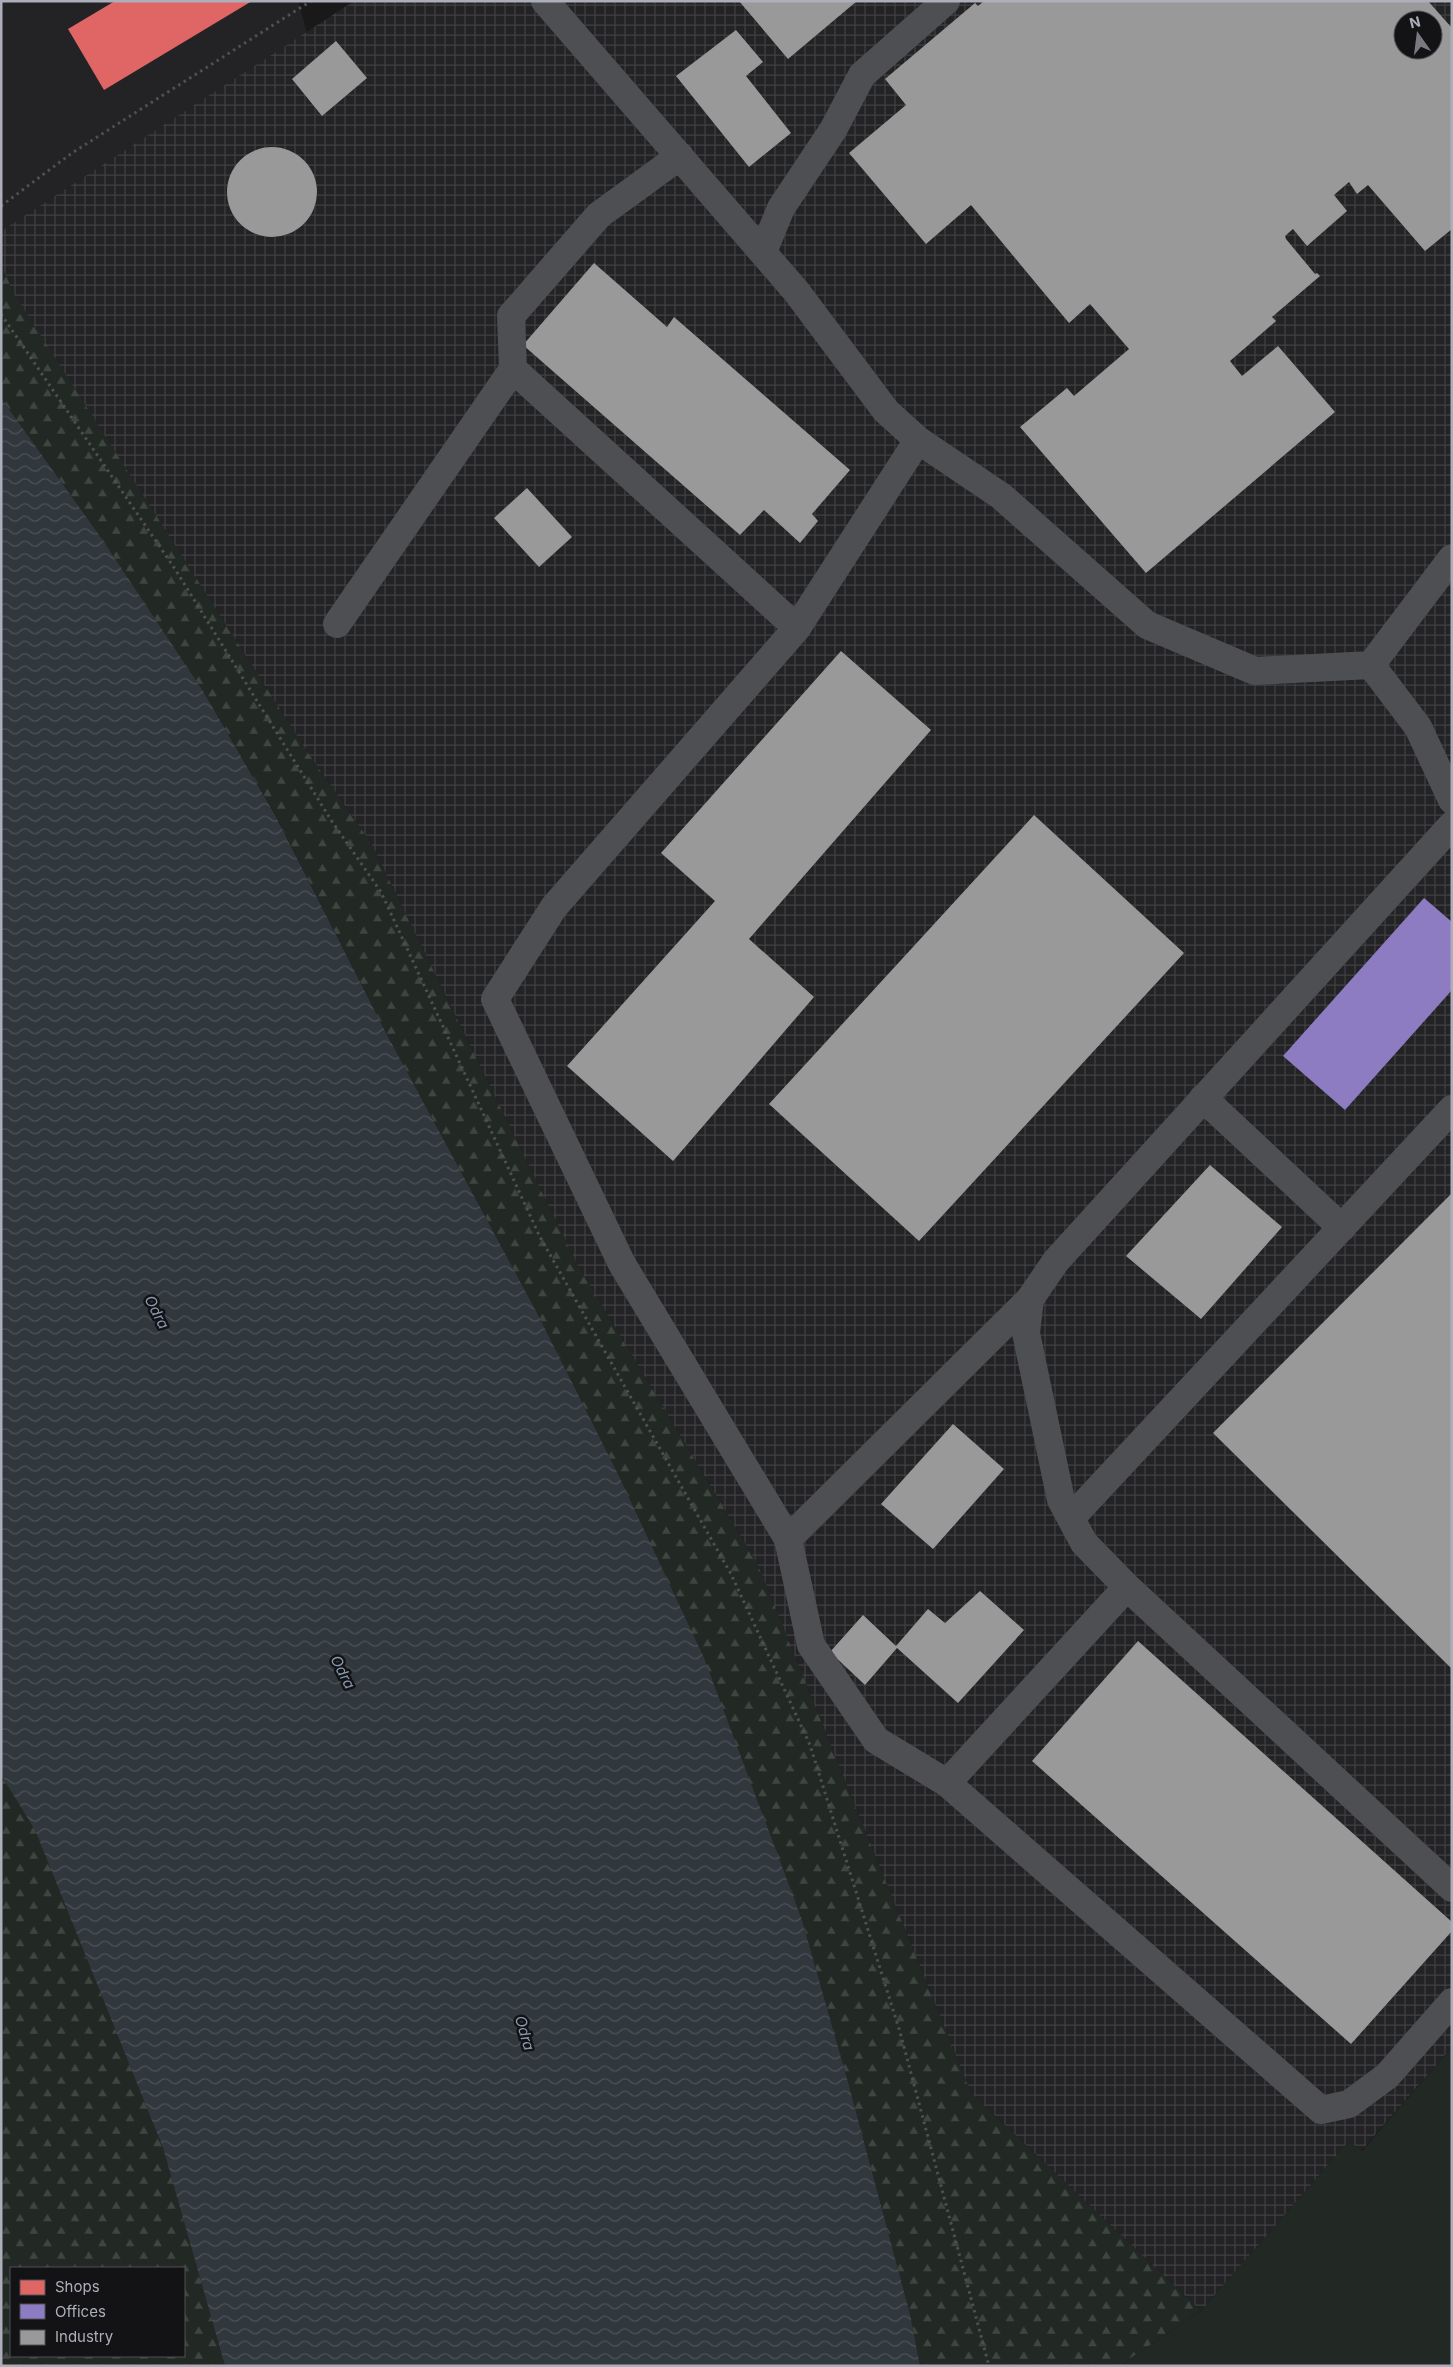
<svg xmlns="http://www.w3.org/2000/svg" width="1453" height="2367" font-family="Inter,sans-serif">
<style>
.built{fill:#232325}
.industrial{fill:url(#industrial-grid);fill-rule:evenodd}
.forest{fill:url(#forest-firs);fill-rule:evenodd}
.garden{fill:#222823}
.water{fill:url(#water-waves)}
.shops{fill:#e06666}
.offices{fill:#8e7cc3}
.industry{fill:#999;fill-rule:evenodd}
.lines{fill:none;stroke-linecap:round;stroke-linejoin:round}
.path{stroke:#4f5053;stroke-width:3;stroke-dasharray:2.5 4;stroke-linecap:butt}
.minor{stroke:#4e4f52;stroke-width:28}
.labels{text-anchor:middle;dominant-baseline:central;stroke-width:5;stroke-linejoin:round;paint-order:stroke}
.water-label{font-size:15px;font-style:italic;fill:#869bb1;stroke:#131315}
</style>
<defs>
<pattern id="industrial-grid" width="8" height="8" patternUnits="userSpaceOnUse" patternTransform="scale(1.25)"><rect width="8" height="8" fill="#232325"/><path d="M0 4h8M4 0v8" fill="none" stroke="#404043"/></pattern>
<pattern id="forest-firs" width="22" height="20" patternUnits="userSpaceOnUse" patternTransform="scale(1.25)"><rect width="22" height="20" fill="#222823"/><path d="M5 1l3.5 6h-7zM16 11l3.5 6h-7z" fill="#3f4541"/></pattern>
<pattern id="water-waves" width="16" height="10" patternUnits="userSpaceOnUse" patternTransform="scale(1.25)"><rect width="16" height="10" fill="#30383e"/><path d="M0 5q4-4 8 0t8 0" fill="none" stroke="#4b5258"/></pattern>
</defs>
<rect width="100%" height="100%" fill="#191919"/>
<path class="built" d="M1,1H298L307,32L1,231Z"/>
<path class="industrial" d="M354,1H1452V2047L1361,2151L1349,2141L1201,2311L971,2093L758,1565L577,1264L371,843L308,753L12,292L1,264V231ZM1403,20H1433V50H1403Z"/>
<path class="forest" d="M1,264L13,292L308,753L371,843L577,1264L758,1565L971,2093L1201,2311L1119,2366H920L910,2314L848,2082L802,1920L616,1470L536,1311L385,1031L275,814L203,691L102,539L1,398Z
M1,1775L35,1830L163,2148L225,2366H1ZM11,2268H184V2356H11Z"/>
<path class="garden" d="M1452,2047V2366H1119L1201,2311L1349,2141L1362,2151Z"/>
<path class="water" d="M1,398L102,539L203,691L275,815L385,1031L536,1311L616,1470L704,1658L802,1920L848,2082L910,2314L920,2366H225L163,2148L35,1830L1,1775Z"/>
<path class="shops" d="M115,1H252L104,90L68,29Z"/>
<path class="offices" d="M1424,898L1452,922V990L1345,1110L1283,1056Z"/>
<path class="industry" d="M739,1H857L788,59Z
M984,1H1428L1452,28V229L1425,251L1368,185L1357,194L1349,182L1334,195L1347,211L1307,246L1293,229L1285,236L1286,239L1315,274L1317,273L1320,276L1272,317L1276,321L1230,361L1242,376L1278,346L1335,412L1146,573L1020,427L1067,388L1074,396L1129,349L1090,304L1069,323L971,205L926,244L849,153L906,105L885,79L975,3L978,6ZM1403,20H1433V50H1403Z
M736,30L763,62L746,76L791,133L749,167L676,76Z
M336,41L367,78L322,116L292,79Z
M227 192a45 45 0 1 1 90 0a45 45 0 1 1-90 0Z
M594,263L667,327L674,317L850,470L812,514L818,521L800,543L764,510L740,535L523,345Z
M527,488L572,537L539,567L494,518Z
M841,651L931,730L749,939L814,997L673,1161L567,1066L715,901L661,853Z
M1034,815L1184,953L919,1241L769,1104Z
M1210,1165L1282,1227L1201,1319L1126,1256Z
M1452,1193V1669L1213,1433Z
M953,1424L1004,1469L933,1549L881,1504Z
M980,1591L1024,1630L958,1703L897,1648L865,1685L830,1652L863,1615L896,1646L928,1609L945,1623Z
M1138,1641L1452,1922V1931L1351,2044L1032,1761Z"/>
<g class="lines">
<path class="path" d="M1,206L72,153L311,1
M1,314L175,569L331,820L381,892L540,1237L731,1574L810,1745L900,2032L989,2366"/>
<path class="minor" d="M545,1L796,291L886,411L918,440L1001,496L1147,625L1255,671L1371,665
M680,156L599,215L511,316L513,369L797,628
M763,252L781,208L833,130L862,75L946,1
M1452,558L1371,665L1418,727L1452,800
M337,624L513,369
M1452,825L1056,1261L1030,1299L1026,1333L1061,1500L1084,1543L1127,1587L1452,1888
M1203,1098L1342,1228
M1071,1518L1452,1109
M788,1539L622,1264L495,999L554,907L797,628L918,440
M1127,1587L947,1783L1321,2110L1349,2104L1387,2076L1452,2002
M947,1783L876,1740L811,1645L788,1539L1030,1299"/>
</g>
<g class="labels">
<g class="water-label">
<text transform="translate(157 1312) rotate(63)">Odra</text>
<text transform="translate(343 1672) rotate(63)">Odra</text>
<text transform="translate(525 2033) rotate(74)">Odra</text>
</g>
</g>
<rect width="1453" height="2367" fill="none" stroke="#acafb9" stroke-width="5"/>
<rect x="10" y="2267" width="175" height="90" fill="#131315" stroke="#505157"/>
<rect x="20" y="2280" width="25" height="15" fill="#e06666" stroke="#505157"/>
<text x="55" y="2292" font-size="15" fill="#acafb9">Shops</text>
<rect x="20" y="2304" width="25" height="15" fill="#8e7cc3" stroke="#505157"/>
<text x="55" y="2317" font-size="15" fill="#acafb9">Offices</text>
<rect x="20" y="2330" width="25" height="15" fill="#999999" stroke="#505157"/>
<text x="55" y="2342" font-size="15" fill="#acafb9">Industry</text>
<g transform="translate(1418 35) rotate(346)"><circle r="24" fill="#131315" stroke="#505157"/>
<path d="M0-4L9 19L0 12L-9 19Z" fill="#797a81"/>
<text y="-8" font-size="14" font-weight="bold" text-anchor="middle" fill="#acafb9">N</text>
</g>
</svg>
